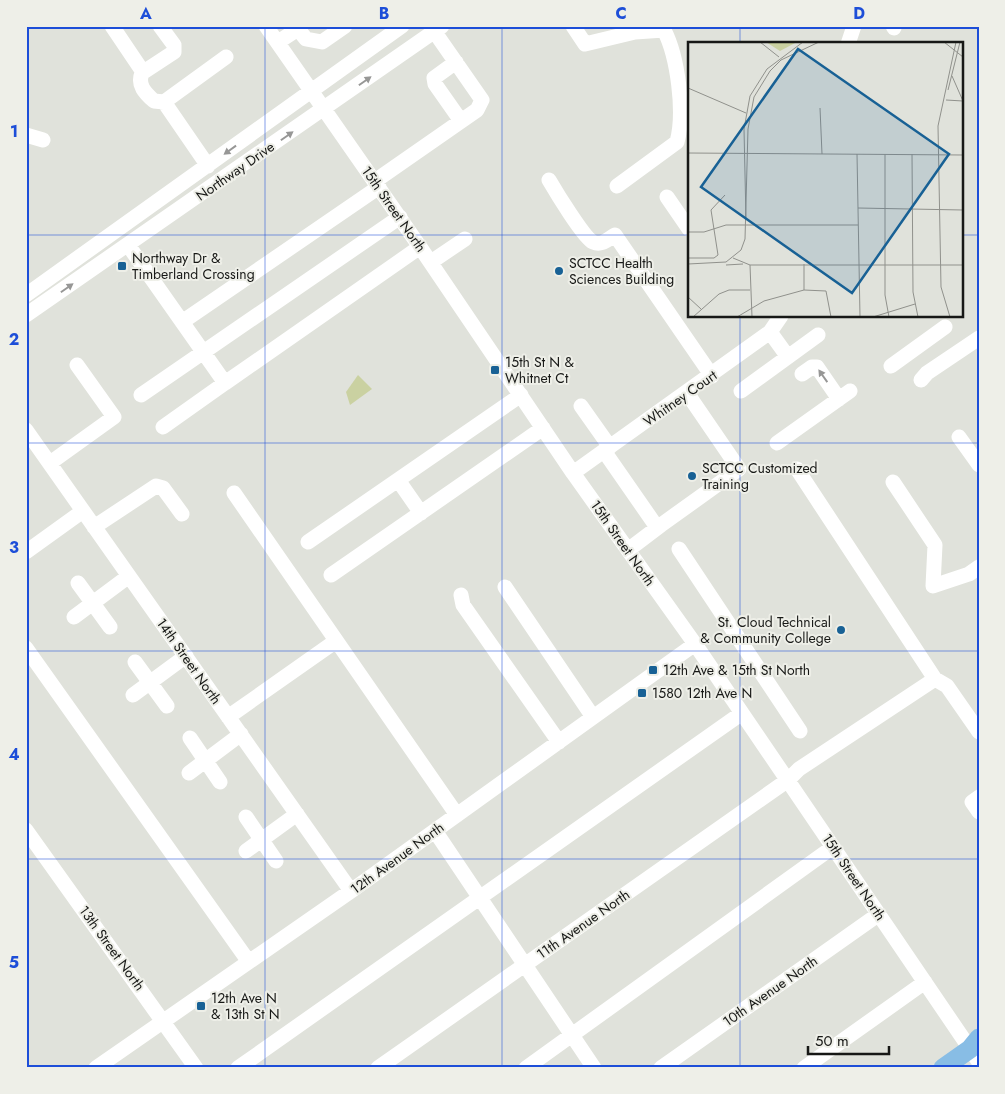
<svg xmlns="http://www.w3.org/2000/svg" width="1005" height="1094" font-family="Jost,sans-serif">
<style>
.green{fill:#cad1a1}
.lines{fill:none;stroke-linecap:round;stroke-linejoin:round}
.minor{stroke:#fff;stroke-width:15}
.major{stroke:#88bde5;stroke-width:19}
.oneway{fill:#979796}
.grid{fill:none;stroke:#1d4ed8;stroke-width:1;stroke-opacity:0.55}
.poi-dot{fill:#186195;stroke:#eeefe8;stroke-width:2}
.labels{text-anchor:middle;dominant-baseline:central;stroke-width:4;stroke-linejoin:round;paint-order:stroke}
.street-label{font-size:14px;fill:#171816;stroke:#eeefe8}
.poi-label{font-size:14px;fill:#171816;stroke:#eeefe8;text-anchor:start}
.inset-road{fill:none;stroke:#90918c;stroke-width:1}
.view{fill:#186195;fill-opacity:0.15;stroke:#186195;stroke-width:2.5}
.inset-edge{fill:none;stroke:#171816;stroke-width:2.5}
.neatline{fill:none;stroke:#1d4ed8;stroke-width:2}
.grid-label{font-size:16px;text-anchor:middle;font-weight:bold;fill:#1d4ed8}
</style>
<rect width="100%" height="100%" fill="#e0e2db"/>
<path class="green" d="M358,375L372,389L350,405L346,392Z"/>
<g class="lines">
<path class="minor" d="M112,26L143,72
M160,26L174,45V52L142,73C137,85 145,93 154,101L164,102
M266,26L420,247L573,473L695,644L979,1062
M573,26L585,44L635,32L664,30C678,57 685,113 677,142L617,186
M893,26L894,28
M278,42L298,29L306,39L322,42L345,26
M848,44L854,26
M456,62L434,78L435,84L461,121
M26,135L43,140
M208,166L164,102L226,57
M549,180C556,192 584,238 593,242C602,246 608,239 615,235L712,376
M375,181L477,110L482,100L434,31
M667,197L689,229
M128,245L225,383L420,247
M431,262L465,239
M26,295L402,26
M26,315L442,26
M182,322L379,187
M770,332L788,357
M891,366L945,327
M802,374L812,367H817L839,399
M921,380L927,373L979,338
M741,391L818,335
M141,395L400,217
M581,406L610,447
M163,427L225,383
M26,430L351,891
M959,437L979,465
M777,443L850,391
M604,451L654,523L661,525L739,469L687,393
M50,463L114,417L77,365
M797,469L935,679L947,686L979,732
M573,473L770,332L781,316
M398,480L421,513
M893,482L935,545L933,586L969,574L979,567
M234,493L457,815
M94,527L156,486L163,488L182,514
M308,542L521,395
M679,549L800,731
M628,550L661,525
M26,552L83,511
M331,575L543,428
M78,583L110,627
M505,587L593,717
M461,595L463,605L559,742
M74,617L129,576
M26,648L249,962
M135,662L167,706
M133,695L186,656
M228,717L336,641
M190,738L220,782
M189,773L241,734
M979,797L972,802L979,812
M246,817L276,861
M26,830L196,1068
M435,831L594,1068
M246,851L297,814
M96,1068L351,891L695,644
M238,1068L742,713
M378,1068L788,780L799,769L935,679
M526,1068L833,847
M661,1068L879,914
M804,1068L925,982"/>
<path class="major" d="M943,1068L970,1049L979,1038"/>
</g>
<defs><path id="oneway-solid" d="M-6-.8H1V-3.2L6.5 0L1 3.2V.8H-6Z" transform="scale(1.25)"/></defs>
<g class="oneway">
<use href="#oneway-solid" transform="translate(365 81) rotate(-35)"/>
<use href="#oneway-solid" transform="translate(287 136) rotate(-35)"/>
<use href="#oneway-solid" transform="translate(230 150) rotate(144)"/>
<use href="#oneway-solid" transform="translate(67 288) rotate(-35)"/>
<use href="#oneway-solid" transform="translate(823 376) rotate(-125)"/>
</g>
<path class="grid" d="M265,26V1068M502,26V1068M740,26V44M26,235H689M961,235H979M740,316V1068M26,443H979M26,651H979M26,859H979"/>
<g class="poi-dot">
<rect x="117" y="261" width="10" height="10" rx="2.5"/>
<circle cx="559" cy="271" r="5"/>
<rect x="490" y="365" width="10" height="10" rx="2.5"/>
<circle cx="692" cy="476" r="5"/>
<circle cx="841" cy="630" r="5"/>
<rect x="648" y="665" width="10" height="10" rx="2.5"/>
<rect x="637" y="688" width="10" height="10" rx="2.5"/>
<rect x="196" y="1001" width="10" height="10" rx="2.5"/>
</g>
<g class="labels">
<g class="street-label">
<text transform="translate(235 171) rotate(-35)">Northway Drive</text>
<text transform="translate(394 209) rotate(55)">15th Street North</text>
<text transform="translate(680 398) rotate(-35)">Whitney Court</text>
<text transform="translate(623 543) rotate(55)">15th Street North</text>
<text transform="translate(189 661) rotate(55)">14th Street North</text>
<text transform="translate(397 858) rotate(-36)">12th Avenue North</text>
<text transform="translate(854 877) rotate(56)">15th Street North</text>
<text transform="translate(583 924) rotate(-35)">11th Avenue North</text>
<text transform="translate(112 948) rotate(54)">13th Street North</text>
<text transform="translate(770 991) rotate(-35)">10th Avenue North</text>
</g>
<g class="poi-label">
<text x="132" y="258">Northway Dr &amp;<tspan x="132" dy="16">Timberland Crossing</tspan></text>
<text x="569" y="263">SCTCC Health<tspan x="569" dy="16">Sciences Building</tspan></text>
<text x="505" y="362">15th St N &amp;<tspan x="505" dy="16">Whitnet Ct</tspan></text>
<text x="702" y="468">SCTCC Customized<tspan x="702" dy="16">Training</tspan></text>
<text x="831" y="622" text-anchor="end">St. Cloud Technical<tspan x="831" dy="16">&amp; Community College</tspan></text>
<text x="663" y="670">12th Ave &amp; 15th St North</text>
<text x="652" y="693">1580 12th Ave N</text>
<text x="211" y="998">12th Ave N<tspan x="211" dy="16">&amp; 13th St N</tspan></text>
</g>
</g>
<g transform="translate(688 42)">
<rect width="275" height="275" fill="#e0e2db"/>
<path d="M78,0H109L92,9Z" fill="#cad1a1"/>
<path class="inset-road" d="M72,0L91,15M256,0L275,15M264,34L275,59M0,46L58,71M260,48L272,0M258,58L275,59M132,66L134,112M0,111L275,113M169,112L172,275M197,112V253L201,275M224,112L225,250L230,275M170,166L275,168M58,178L56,87L62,54L79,27L115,0M0,190H16L38,183H170M0,216H26L30,213L23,168L37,153M45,216L62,223H275M0,222L38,220L53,208L57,197L60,87L66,55L82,29L93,18L131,0M116,222V248L138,249L143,275M38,223L55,222M62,223L64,275M0,255L13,267M5,275L31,252L41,248H62M49,275L76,259L116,248M185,275L227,262M262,275L253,245L250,84L268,0"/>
<path class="view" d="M110,7L261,112L164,251L13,145Z"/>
<rect width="275" height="275" class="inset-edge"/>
</g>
<rect width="1005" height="1094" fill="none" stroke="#eeefe8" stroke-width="55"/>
<path d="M808 1046v8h81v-8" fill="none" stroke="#171816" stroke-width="2.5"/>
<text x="815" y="1046" font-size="15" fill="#171816" stroke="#eeefe8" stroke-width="4" paint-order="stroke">50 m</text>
<rect x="28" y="28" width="950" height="1038" class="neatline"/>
<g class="grid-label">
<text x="146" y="19">A</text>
<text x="384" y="19">B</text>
<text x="621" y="19">C</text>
<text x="859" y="19">D</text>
<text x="14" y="137">1</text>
<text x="14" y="345">2</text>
<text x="14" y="553">3</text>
<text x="14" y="760">4</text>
<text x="14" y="968">5</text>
</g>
</svg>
